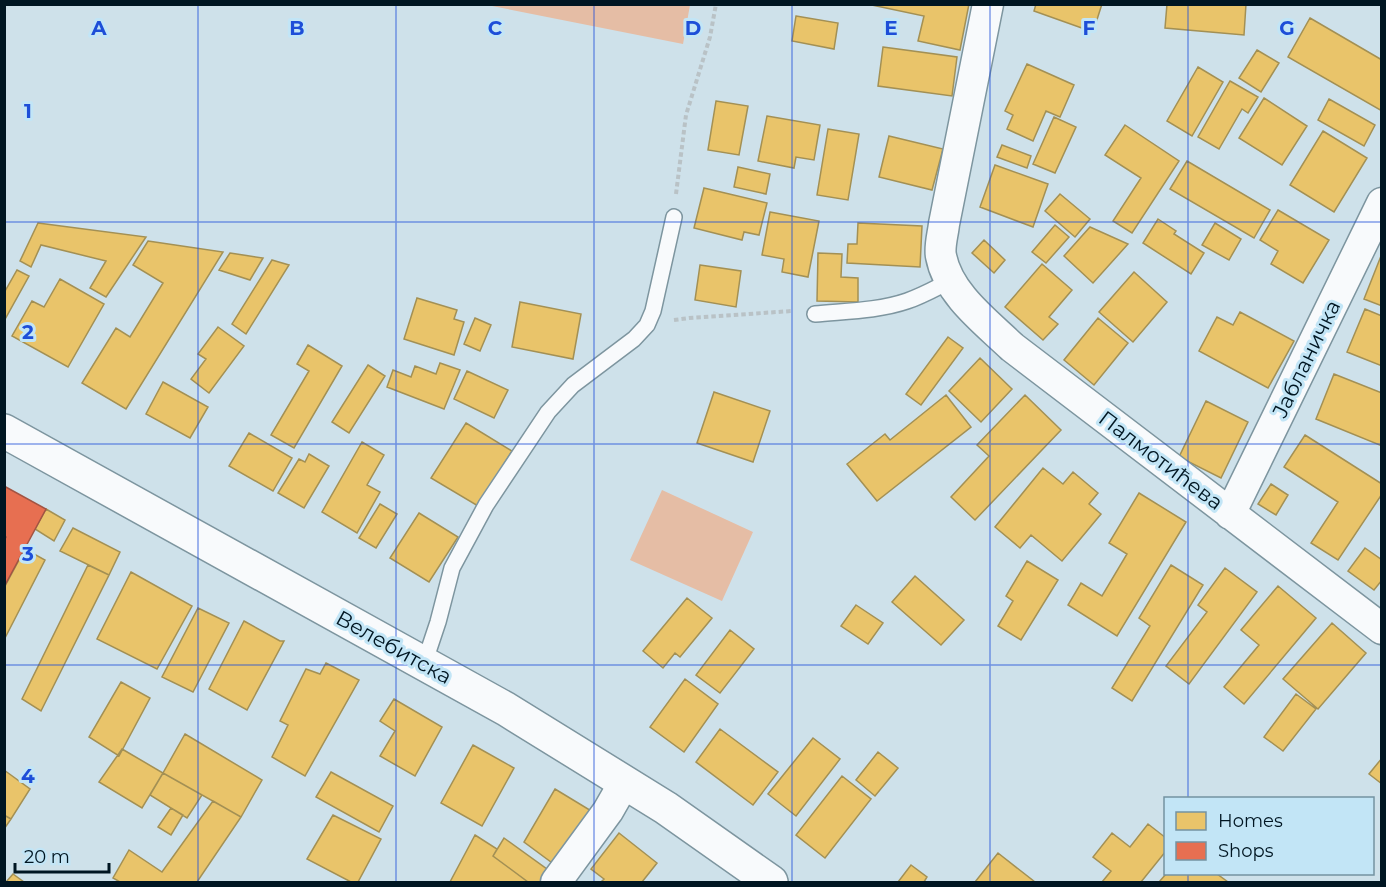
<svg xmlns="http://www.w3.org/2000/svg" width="1386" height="887" font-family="Montserrat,sans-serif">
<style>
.green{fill:#e5bda5}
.homes{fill:#e9c46a;stroke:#a39054;stroke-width:1.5}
.shops{fill:#e76f51;stroke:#a25443;stroke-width:1.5}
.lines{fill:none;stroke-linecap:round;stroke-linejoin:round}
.lane-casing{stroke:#7d959f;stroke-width:18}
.street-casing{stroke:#7d959f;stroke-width:33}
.secondary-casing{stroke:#7d959f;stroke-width:36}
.path{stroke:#b9c2c6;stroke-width:4;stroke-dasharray:4.5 3;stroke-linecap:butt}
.lane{stroke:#f8fafc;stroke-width:15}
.street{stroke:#f8fafc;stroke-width:30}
.secondary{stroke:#f8fafc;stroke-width:33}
.grid{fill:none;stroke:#1d4ed8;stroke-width:1.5;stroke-opacity:0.55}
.labels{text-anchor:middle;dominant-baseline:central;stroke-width:6;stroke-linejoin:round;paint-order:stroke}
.street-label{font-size:21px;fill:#001622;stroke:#c2e5f6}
.grid-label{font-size:20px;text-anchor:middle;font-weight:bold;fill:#1d4ed8;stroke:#c2e5f6;stroke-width:6;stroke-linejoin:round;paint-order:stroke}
</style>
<rect width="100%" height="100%" fill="#cee1ea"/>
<path class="green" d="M487,5H690L683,44Z
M662,490L753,532L722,601L630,560Z"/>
<path class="homes" d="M867,4H969L960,50L918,41L924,16Z
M1036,4H1102L1093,32L1034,11Z
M1167,4H1246L1244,35L1165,28Z
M796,16L838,23L834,49L792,41Z
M1310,18L1382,60V111L1288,57Z
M883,47L957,57L952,96L878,86Z
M1257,50L1279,63L1261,92L1239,78Z
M1027,64L1074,85L1060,117L1046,111L1033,141L1007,129L1013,115L1005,111Z
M1198,67L1223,82L1192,136L1167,121Z
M1230,81L1258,97L1248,113L1242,109L1219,149L1198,137Z
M1264,98L1307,126L1282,165L1239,138Z
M1329,99L1375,125L1364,146L1318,120Z
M716,101L748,106L739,155L708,150Z
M767,116L820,125L814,160L796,157L794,168L758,161Z
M1054,117L1076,127L1055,173L1033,164Z
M1125,125L1179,161L1132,233L1113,221L1141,178L1105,155Z
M828,129L859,134L848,200L817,195Z
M1323,131L1367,158L1334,212L1290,185Z
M889,136L943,149L932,190L879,177Z
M1002,145L1031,156L1027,168L997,157Z
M1187,161L1270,210L1254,238L1170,189Z
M995,165L1048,184L1033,227L980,207Z
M738,167L770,174L766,194L734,187Z
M704,188L767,203L759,235L744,232L742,240L694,228Z
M1060,194L1090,219L1075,237L1045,211Z
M1278,210L1329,240L1303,283L1271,264L1278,251L1260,240Z
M770,212L819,221L808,277L782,272L784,259L762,255Z
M1158,219L1176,231L1174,234L1204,253L1191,274L1143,243Z
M38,223L146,237L106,297L90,288L106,261L41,245L31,267L20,261Z
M858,223L922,226L920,267L847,263L848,244H857Z
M1215,223L1241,239L1229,260L1202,245Z
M1055,225L1069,237L1046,263L1032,252Z
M1090,227L1128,244L1093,283L1064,256Z
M984,240L1005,260L994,273L972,253Z
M148,241L223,252L126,409L82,383L116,328L130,337L163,283L133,265Z
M230,253L263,258L250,280L219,270Z
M818,253L842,254L841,277L858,278V302L817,301Z
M1381,256H1382V306L1364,299Z
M272,260L289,265L246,334L232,324Z
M1042,264L1072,290L1049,317L1058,324L1043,340L1005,307Z
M700,265L741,271L736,307L695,300Z
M17,270L29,276L4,321V293Z
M1134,272L1167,302L1133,342L1099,312Z
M60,279L104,304L68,367L12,336L32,301L44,307Z
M417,298L457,310L454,319L464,322L454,355L404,339Z
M520,302L581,314L573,359L512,347Z
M1365,309L1382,316V366L1347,352Z
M1240,312L1294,341L1268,388L1199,351L1217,317L1233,325Z
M475,318L491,325L480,351L464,344Z
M1098,318L1128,343L1094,385L1064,360Z
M218,327L244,346L209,393L191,379L206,359L198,354Z
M948,337L963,348L921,405L906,394Z
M308,345L342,366L294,448L271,435L309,371L297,364Z
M980,358L1012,389L981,422L949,391Z
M440,363L460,370L444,409L387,387L393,370L411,377L415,366L436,374Z
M368,365L385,376L349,433L332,422Z
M467,371L508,390L494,418L454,399Z
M1334,374L1382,393V446L1316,419Z
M163,382L208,407L190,438L146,414Z
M714,392L770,411L753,462L697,443Z
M946,395L971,427L877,501L847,464L885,434L890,440Z
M1025,395L1061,430L975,520L951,497L989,456L977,445Z
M1206,401L1248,422L1221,478L1179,457Z
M466,423L512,451L478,506L431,478Z
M249,433L292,458L273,491L229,466Z
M1305,435L1382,484V494L1338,560L1311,543L1338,502L1284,467Z
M362,442L384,455L367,485L380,492L357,533L322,512Z
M309,454L329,466L304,508L278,493L299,459L305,462Z
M1043,468L1063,484L1073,472L1098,493L1089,504L1101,514L1062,561L1031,535L1020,548L995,527Z
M1271,484L1288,495L1276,515L1258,504Z
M1139,493L1186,522L1117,636L1068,605L1081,583L1102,596L1127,554L1109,543Z
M380,504L397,514L376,548L359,538Z
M46,509L65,520L54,541L35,529Z
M419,513L458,537L429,582L390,558Z
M73,528L120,552L109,575L60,551Z
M1365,548L1382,560V580L1374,590L1348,571Z
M25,549L45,560L4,640V588Z
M1027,561L1058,580L1021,640L998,626L1013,601L1006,596Z
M88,565L109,575L41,711L22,699Z
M1171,565L1203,585L1132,701L1112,688L1150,626L1139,618Z
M1225,568L1257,592L1189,684L1166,666L1207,612L1198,605Z
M131,572L192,606L157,669L97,639Z
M915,576L964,620L941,645L892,602Z
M1278,586L1316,618L1244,704L1224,687L1259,645L1241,630Z
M687,598L712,618L680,657L675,653L663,668L643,651Z
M856,605L883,623L868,644L841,626Z
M198,608L229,623L193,692L162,677Z
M244,621L280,641H284L247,710L209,689Z
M1332,623L1366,653L1318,709L1283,679Z
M730,630L754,649L720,693L696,675Z
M326,663L359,680L305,776L272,757L288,725L280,721L306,669L320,674Z
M685,679L718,704L684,752L650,727Z
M121,682L150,698L119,756L89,737Z
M1296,694L1316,709L1283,751L1264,737Z
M394,699L442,727L415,776L380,756L395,731L380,721Z
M720,729L778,772L753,805L696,762Z
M185,734L262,780L241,817L163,773Z
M813,738L840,759L796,816L768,794Z
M473,745L514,768L482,826L441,803Z
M122,749L163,773L142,808L99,782Z
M878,752L898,768L875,796L856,780Z
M1382,758V784L1369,774Z
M4,770L30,789L11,819L4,815Z
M331,772L393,806L379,832L316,797Z
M163,773L202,795L187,818L150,795Z
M842,776L871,799L825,858L796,835Z
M555,789L593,812L555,865L524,842Z
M213,801L241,817L197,882H120L113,878L129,850L162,872Z
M171,808L183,815L171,835L158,827Z
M4,815L11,819L4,829Z
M333,815L381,839L358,882H351L307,859Z
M1148,824L1166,838V851L1141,882H1102L1111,871L1093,857L1112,833L1130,847Z
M619,833L657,863L642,882H601L604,879L591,869Z
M475,835L497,849L493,856L528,882H450Z
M504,838L551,872L543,882H528L493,856Z
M998,853L1035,882H975Z
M911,865L927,877L924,882H898Z
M13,874L24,882H6Z
M1166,874H1217L1228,882H1159Z"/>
<path class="shops" d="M4,486L46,509L4,587V541L6,537L4,536Z"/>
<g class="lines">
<defs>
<path id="lane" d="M815,314C845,311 878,311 907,301C922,296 936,288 950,281
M424,664L438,622L452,568L486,505L548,412L573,385L634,339L647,325L653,311L674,217"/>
<path id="street" d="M988,4L944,224C943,234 939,247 941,256C948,294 986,322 1012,347L1382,629
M1230,514L1382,203
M556,882L608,811L624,783"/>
<path id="secondary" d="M4,431L506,709L666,808L771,882"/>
</defs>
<use href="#lane" class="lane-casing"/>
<use href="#street" class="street-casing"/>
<use href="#secondary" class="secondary-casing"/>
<path class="path" d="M676,194L686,115L710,37L716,4
M674,320L689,318L792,311"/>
<use href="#lane" class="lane"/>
<use href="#street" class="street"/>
<use href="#secondary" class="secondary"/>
</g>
<path class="grid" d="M198,4V882M396,4V882M594,4V882M792,4V882M990,4V882M1188,4V798M4,222H1382M4,444H1382M4,665H1382M1188,874V882"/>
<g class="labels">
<g class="street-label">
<text transform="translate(1306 359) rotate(-64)">Јабланичка</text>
<text transform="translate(1161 460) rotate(37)">Палмотићева</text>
<text transform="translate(394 647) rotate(29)">Велебитска</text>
</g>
</g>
<g class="grid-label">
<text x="99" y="35">A</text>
<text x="297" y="35">B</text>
<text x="495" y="35">C</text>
<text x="693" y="35">D</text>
<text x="891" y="35">E</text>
<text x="1089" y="35">F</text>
<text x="1287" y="35">G</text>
<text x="28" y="118">1</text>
<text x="28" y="339">2</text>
<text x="28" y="561">3</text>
<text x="28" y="783">4</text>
</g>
<rect width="1386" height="887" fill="none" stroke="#001622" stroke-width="12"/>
<rect x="1164" y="797" width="210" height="78" fill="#c2e5f6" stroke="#7492a1" stroke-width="1.5"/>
<rect x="1176" y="812" width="30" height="18" fill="#e9c46a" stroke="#7492a1" stroke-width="1.5"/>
<text x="1218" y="827" font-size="18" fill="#001622">Homes</text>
<rect x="1176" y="842" width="30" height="18" fill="#e76f51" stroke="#7492a1" stroke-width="1.5"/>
<text x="1218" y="857" font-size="18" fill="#001622">Shops</text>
<path d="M15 863v9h94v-9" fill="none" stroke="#001622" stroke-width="3"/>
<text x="24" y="863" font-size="18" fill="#001622" stroke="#c2e5f6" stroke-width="4.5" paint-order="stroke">20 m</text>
</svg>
